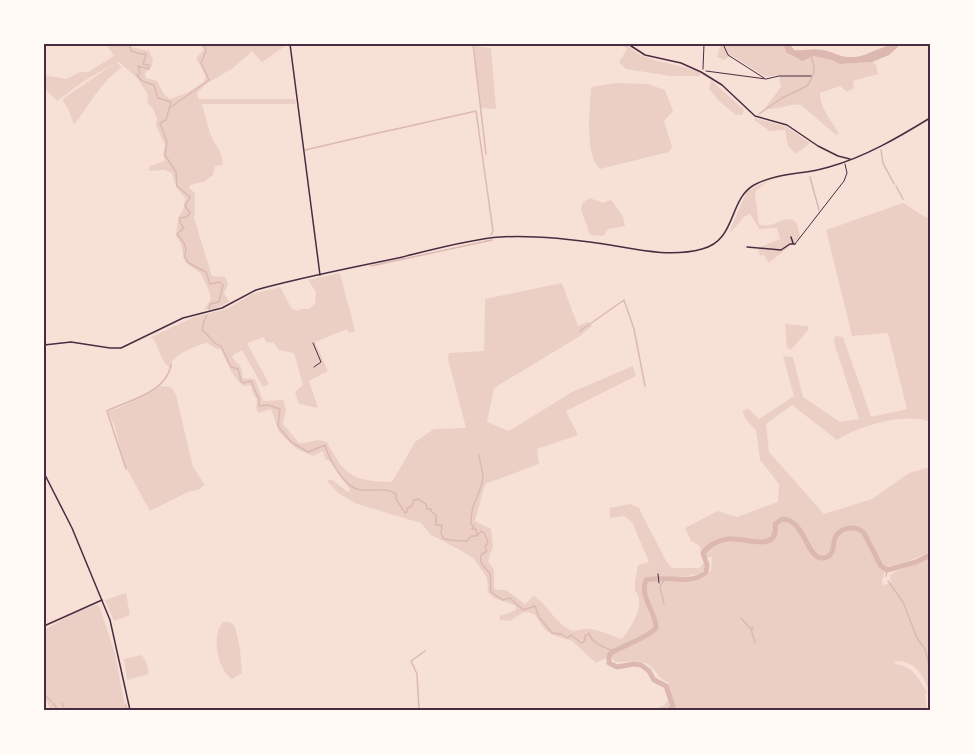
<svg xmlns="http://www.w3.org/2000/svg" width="974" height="754" font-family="Karla,sans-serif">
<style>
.green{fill:#ebcfc5}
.water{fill:#dcb8b0}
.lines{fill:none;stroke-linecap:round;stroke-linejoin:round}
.stream{stroke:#dcb8b0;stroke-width:1.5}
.river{stroke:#dcb8b0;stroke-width:5}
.path{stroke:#4a2c40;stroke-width:1}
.service{stroke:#4a2c40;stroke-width:1}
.minor{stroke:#4a2c40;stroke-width:1.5}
.tertiary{stroke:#4a2c40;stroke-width:1.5}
.neatline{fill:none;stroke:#4a2c40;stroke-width:2}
</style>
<rect width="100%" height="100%" fill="#f7e1d7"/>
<path class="green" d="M106,44H131L132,47L149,51L153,60L152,66L145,73L146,78L157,81L164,94L170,99L187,93L204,82L206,76L196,58L204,50L200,44H288L262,62L252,51L233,68L206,84L197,93L199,99H295L296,104H202C205,115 208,128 212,138C216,147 224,152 222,165L215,166L213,175L205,181L190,185L189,188L195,193C194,202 196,209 194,218L212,276L225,277L228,285L224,293L229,302L215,309L204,310L211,299L209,291L201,274L185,262L181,244L176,236L178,218L183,210L185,198L176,187L172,173L164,170L148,171L150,166L165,161L163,153L165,146L156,125L157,119L153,109L147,102L148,95L138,79L119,62H116L122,67C101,82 89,105 74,125L69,111L63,101L64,98L115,63L84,81L57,101L44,88V75L66,79L80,72H88L114,56Z
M622,44C629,45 634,52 641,55C660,64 682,64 701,73L699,76H670L626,69L619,62L627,49Z
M732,44H783L791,56L802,61L814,56L832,60L841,64L872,62L876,65L878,74L853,81L854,88L847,92L840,86L820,93C820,108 831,121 839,133L836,135L801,105C789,102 777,112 765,108L781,87L779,75L765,77L731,55L724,60L717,57L720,46Z
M474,46L491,48L496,109L481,108Z
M711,80L744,110L742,115H736L719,101L709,89Z
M616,83L648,84L665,90L673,111L664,121L672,147L669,152L600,169C584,155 590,107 591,87Z
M755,118L787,127L810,143L796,154L788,146L785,130L770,131L754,120Z
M770,180L757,190L755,194L759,224C772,231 788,211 796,223C799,227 798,233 801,237L769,263L764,255L760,256L758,248L780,239L777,228L759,229L750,214L744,217L731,232L730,230L747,191Z
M590,198L603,203L611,200L623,216L625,226L608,229L603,236L590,235L581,209L583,202Z
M903,203L925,217L930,218V422C906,412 859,426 837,440L792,405L766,424L769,452L824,514L872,499L909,473L930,467V552L906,562L889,566L884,573L882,581L883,585L891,583L890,575L893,574L894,572L930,558V692C922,674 916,661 894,661L896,664C913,667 919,678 927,692L925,695L927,710H652L665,705L668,700L665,688L669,683C656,677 659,673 650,666C640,658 626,663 615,662L612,658V654L636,643L656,631C662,613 642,599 647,582C655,578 663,582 672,582C684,582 698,581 708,576L711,570L712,557H702L700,546L691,541L685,528L718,511L737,517L778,502L779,484L760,460L756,430L748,422L742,412L748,408L759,419L794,396L783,356L793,357L803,397L840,422L859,419L834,343L835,336L843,337L871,417L907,409L888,333L852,336L826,230Z
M340,273L355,331L349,333L347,329L315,342L328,371L309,381L318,408L299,404L295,392L303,385L294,353L279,350L273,342L267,343L264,337L247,343L269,384L263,387L242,350L232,356L236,362L241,367L243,378L255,379L263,401L283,400L286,409L283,424L299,443C310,444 314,438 327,442C345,477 354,481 392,482L415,442L434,429L466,428L448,359L449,353L484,351L485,299L562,283L578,326L588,322L592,326L580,336L494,388L487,422L509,431L572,392L633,366L636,376L566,411L578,435L537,449L539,464L485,484L475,521L491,529L493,546L488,561L494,570V588L497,590H506L525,604L534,596C547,604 554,621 568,629C574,633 579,629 586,629C597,628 612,636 622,639C630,628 641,613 639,599C639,595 636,593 635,590C634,581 637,574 638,565L649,562L632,522L624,516L610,518V508L630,504L639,508C644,520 651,531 657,543C663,554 663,558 672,568H699L704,563V570L700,574C692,574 687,577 680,577C668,579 657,575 644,578C635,596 659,612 653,630L630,643L609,652L608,659H604L596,663L572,641L553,635L545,630L535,615L528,612L522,613L510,621L499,620L500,616L516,610V606L494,598L488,592L487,578L474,559L460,550L431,535L421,523L357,504L338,493L327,481L331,479L348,492L350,490L331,462L325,459L323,451L313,456L297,449L279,432L271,409L258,413L256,407L257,399C252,395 253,390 250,385L243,386C233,378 226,361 221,349L219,350L207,343C194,346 181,352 172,361V369C157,359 161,347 151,337L194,317L227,309L252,294L280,287L292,309L298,311L300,309H309L315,304L316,292L308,280Z
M785,324L808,326V330L791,350L787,348Z
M160,386L171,387L176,395L193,467L205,485L198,490L188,492L150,511L123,462L115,427L108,412L127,404Z
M126,593L130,615L114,621L105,600Z
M95,605H98L100,608L115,654L126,710H51L44,697V630L74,613Z
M223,622H230L235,626L240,649L242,673L232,679C217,669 211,636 223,622Z
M142,655L146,662L149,674L127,680L124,659Z"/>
<path class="water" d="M783,44H790L794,50C804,51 813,48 822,50C836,52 838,58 855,57C871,55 884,43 901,44L889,55L872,62L840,64L832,60L814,56L802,61L787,53Z"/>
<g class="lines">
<path class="stream" d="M129,44L131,51L140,54H145L146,55L143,64L148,65L149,69L138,66L140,73L137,75C142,83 146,82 154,85L158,98L171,102L166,120L160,123L167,142L165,155L176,172L177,186L190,197L185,206L190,213L187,217L180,218V223L184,228L177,234C183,241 189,248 184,256L189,263L206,272L210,284L219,282L223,285L219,302L210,304L209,309
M473,44L486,154
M171,107L209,80L201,63L206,51L204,44
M759,114L782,98L807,86C815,74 816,69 811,56
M392,130L476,111L493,231L491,235
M305,150L391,130
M881,150L883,163L894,184
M810,177L819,210
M896,186L903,199
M371,266L492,240
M207,315L204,321L202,330C210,335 212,344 221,346L231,367L238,369L241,381L243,383L251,381L259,400V406L268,405L280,409L278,426L291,442L308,452L325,445C330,461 345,490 363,490C375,491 385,487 396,494V499L405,513L407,512V508L412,506L414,500L418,499L426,504L427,509H431V511L436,515V525H442L441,533L443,538C453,542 458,540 467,541L471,536H477L481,531L484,533L488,542L485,547L487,551L482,554C477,561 485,568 490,573L491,592L503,600L510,598L523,610L535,606L539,617L552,633L561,634L567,638L571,635L581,643L585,641V636L589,633C591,643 604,647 613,651
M580,331L624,300L634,329L645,386
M126,469L107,411C129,400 166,393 171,365
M477,536L476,529H472L474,526L471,524C470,504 481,494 483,478C483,472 480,462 479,455
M886,576L887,570
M888,581L903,602L917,638L925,649L930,669
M664,604L660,587L664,580
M741,618L751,629L755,643
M752,627L753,629
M44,694L51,701
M53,703L58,710
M62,703L65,710
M126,705L127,710
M419,710L417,674L411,661L425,651"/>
<path class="river" d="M670,710L673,706L666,686L654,680L649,671L641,665L634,664L617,667L609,663C609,661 609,656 610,654C613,649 647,639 656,628C656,611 639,597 646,580C665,575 687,586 706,573L707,565L703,553C708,546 718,540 727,539C742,536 780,555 775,524L782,519C805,519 807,560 823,558C836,557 832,542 836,536C842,526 857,526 864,533L881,566L887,570L916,562L930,555"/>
<path class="path" d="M723,44L728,55L764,78
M703,69L704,44
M706,71L766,79L779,76H811
M658,574L659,583"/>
<path class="service" d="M795,244L844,181L847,173L845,164
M313,343L321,362L314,367"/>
<path class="minor" d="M290,44L320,275
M628,44L645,55L681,63L701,72L722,85L755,116L787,125L818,146L838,156L850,159
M791,237L793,243
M747,247L781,250L790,244H795
M44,626L102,600"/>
<path class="tertiary" d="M44,345L71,342L110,348H121L183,318L222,308L256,290C303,277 351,268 398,258C428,251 469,239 500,237C534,235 570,239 604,244C635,249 670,258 702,249C737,240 728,200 754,185C778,172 804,175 829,167C865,157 899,137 930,118
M44,473L72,528L110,620L130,710"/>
</g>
<rect width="974" height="754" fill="none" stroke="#fffaf5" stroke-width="90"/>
<rect x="45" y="45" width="884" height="664" class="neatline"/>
</svg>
